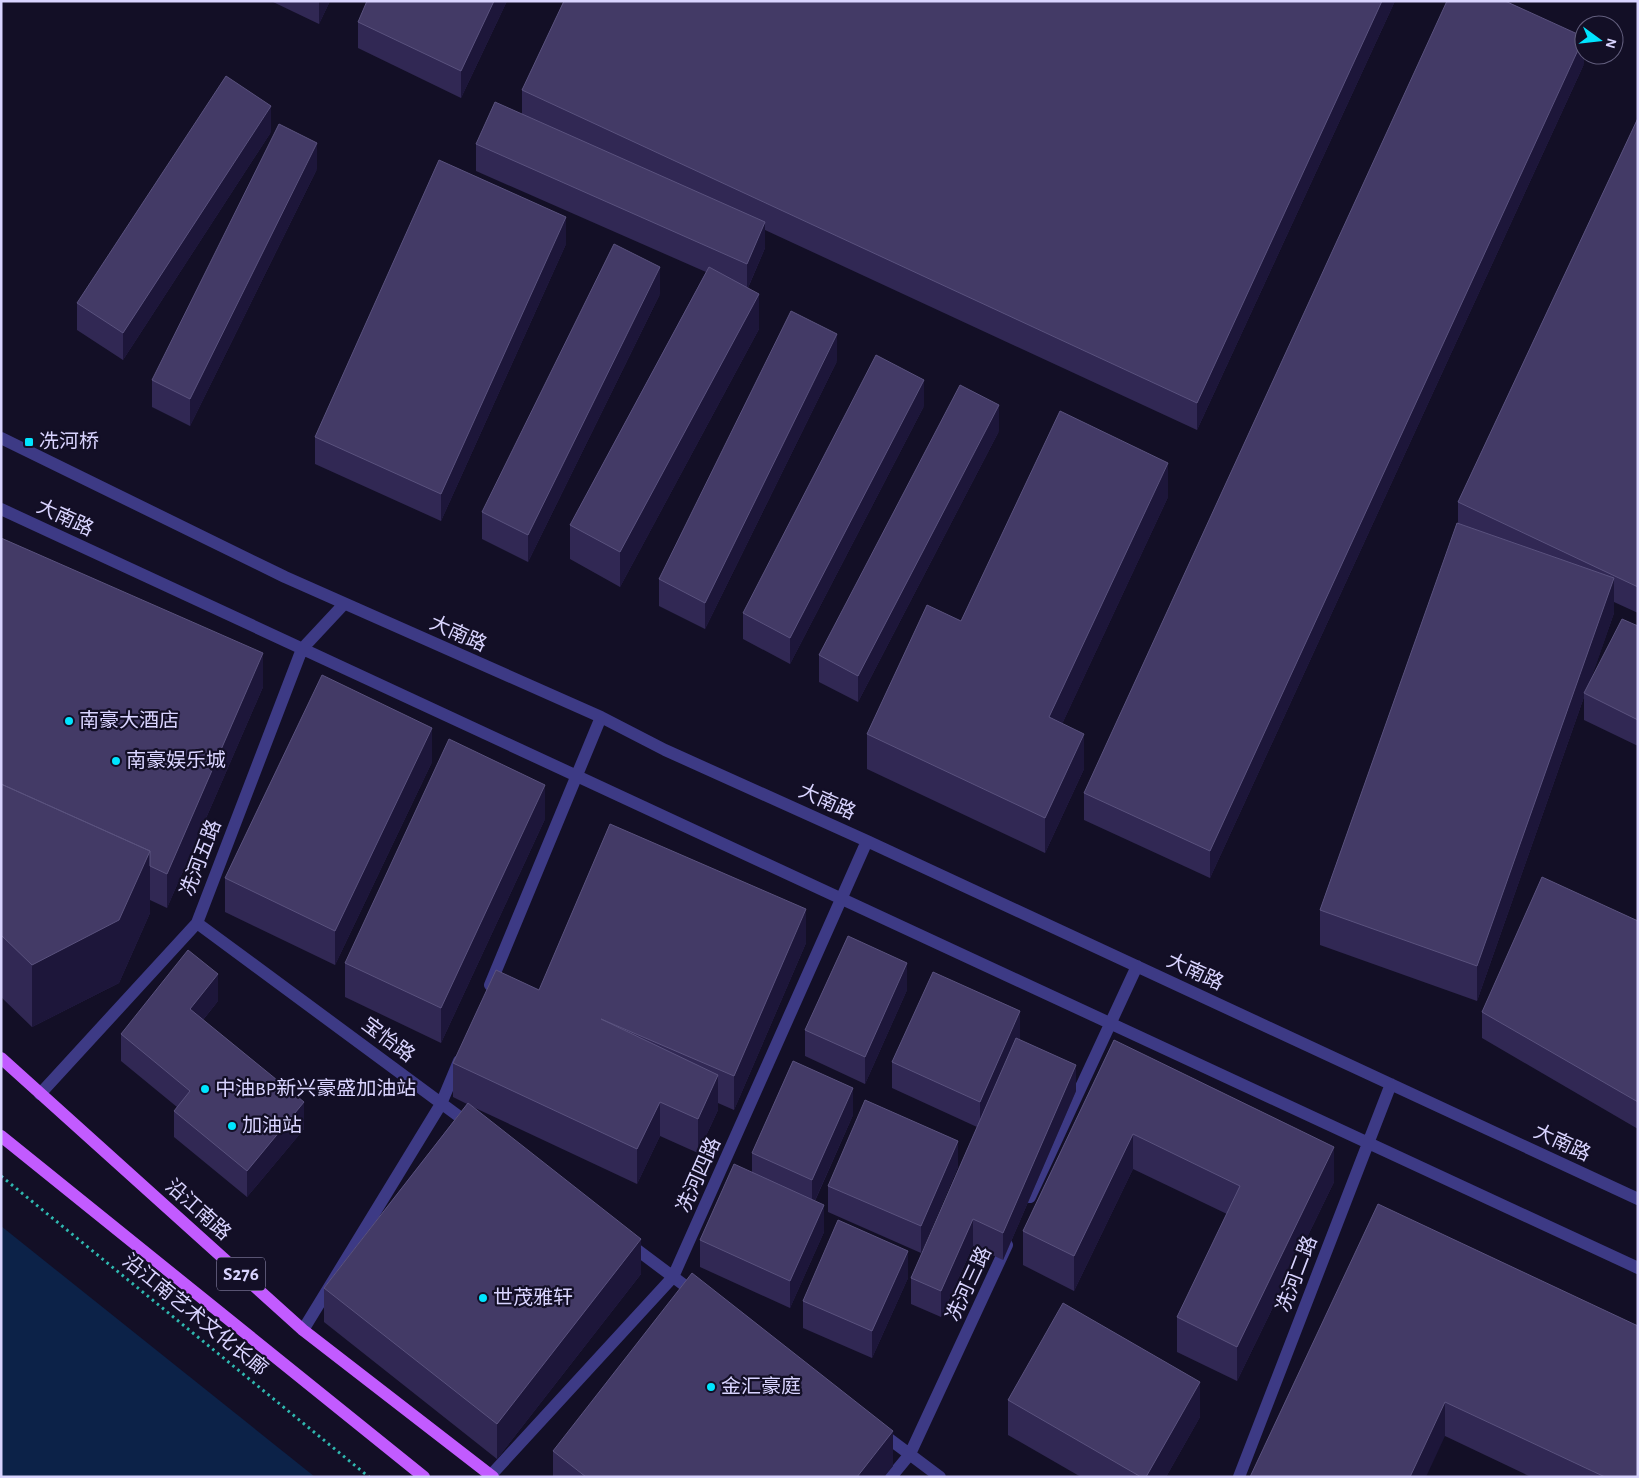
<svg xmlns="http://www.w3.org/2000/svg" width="1639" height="1478" font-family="'Alegreya Sans','Noto Sans SC',sans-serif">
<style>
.water{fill:#0c2248}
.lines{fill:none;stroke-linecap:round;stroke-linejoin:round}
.path{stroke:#2fb8b0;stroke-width:3;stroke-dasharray:2.5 4;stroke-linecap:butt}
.minor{stroke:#3d3a85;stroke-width:12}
.major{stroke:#c25bff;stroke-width:12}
.wall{fill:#312854}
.shaded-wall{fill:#1d163a}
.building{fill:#433a66;stroke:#5a527e}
.poi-dot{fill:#00e5ff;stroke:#130f26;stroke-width:2}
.labels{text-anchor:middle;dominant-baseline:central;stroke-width:4.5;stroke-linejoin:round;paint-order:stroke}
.shield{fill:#130f26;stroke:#9e99be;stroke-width:1}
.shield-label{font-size:19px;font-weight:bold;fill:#d9d4ff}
.poi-label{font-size:20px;fill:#d9d4ff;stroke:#130f26;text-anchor:start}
.street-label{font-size:20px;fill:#d9d4ff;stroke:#130f26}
</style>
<rect width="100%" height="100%" fill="#130f26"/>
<path class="water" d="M1,1226L315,1477H1Z"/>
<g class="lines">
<path class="path" d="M1,1176L369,1477"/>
<path class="minor" d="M1,438L285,577L601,717L665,750L867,841L1638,1199
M1,509L1638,1268
M197,923L472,1126
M490,985L601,717
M40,1094L197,923L302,649L344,604
M1030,1197L1137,966
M628,1243L696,1294
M303,1330L441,1104L459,1061
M880,1432L940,1477
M491,1475L673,1277L867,841
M891,1477L910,1454L1007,1245
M1239,1477L1391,1084"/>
<path class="major" d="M1,1058L303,1330L493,1477
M1,1136L424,1477"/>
</g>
<path class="wall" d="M271,1H330L319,24Z
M507,1L461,98L358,48V22Z
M564,1H1395L1197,430L765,230V248L748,288L759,329L620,587L570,559V525L706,272L476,171V144L522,114V90Z
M1584,64L1210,878L1084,820V793Z
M1638,118V613L1614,602V613L1589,684L1638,626V746L1584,720V697L1477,1001L1320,945V910L1458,523V502Z
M271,132L123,360L77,330V303Z
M317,169L190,426L152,407V380Z
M566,244L441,521L315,464V437Z
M660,294L528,562L482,539V512Z
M837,361L705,629L659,606V579Z
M924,406L790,664L743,639V613Z
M999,431L858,702L819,682V655Z
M1168,497L1062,724L1084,769L1045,853L867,769V734L961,621Z
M1,538L263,687L167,908L150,900V913L119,983L32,1027L1,997Z
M432,762L335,965L225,912V878Z
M545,819L441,1043L345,997V963Z
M1638,921V1129L1482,1038V1012Z
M806,943L734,1110L718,1103V1110L698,1153L660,1136L637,1184L473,1107L641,1274L497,1459L324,1322V1288L467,1104L453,1097V1063L539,990Z
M907,990L865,1084L805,1056V1030Z
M218,1001L203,1020L304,1129L247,1197L174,1137V1111L177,1107L121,1061V1034Z
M1020,1038V1040L1076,1091L1003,1260L973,1246L941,1317L911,1304V1278L977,1127L892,1088V1062Z
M1114,1040L1334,1182L1237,1381L1177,1352V1317L1227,1214L1133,1169L1074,1291L1023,1265V1231Z
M853,1115L815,1201L824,1232L790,1308L700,1267V1240L752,1172V1153Z
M958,1167L921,1253L828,1212V1186Z
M1378,1204L1638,1477H1531L1445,1436Z
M908,1278L872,1358L803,1328V1301Z
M1008,1400L1200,1417L1166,1477H1081L1008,1435Z
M553,1451L893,1466L884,1477H553Z"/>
<path class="shaded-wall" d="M319,1H330L319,24Z
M494,1H507L461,98V71Z
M1382,1H1395L1197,430V403Z
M1584,37V64L1210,878V851Z
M271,106V132L123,360V333Z
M317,143V169L190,426V399Z
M566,217V244L441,521V494Z
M765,222V248L747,290V264Z
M660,267V294L528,562V535Z
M759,294V329L620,587V552Z
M837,334V361L705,629V603Z
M924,380V406L790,664V638Z
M999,405V431L858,702V676Z
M1168,463V497L1049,752V717Z
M1614,578V613L1586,694L1584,693V697L1477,1001V966Z
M263,653V687L167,908V874Z
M432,728V762L335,965V931Z
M1084,734V769L1045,853V818Z
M545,785V819L441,1043V1008Z
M150,851V913L119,983L32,1027V965Z
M806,909V943L734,1110V1076Z
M907,963V990L865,1084V1057Z
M218,974V1001L190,1036V1009Z
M1020,1011V1038L980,1129V1102Z
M1076,1065V1091L1003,1260V1233Z
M718,1075V1110L698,1153V1119Z
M853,1088V1115L812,1207V1180Z
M304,1102V1129L247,1197V1171Z
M660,1102V1136L637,1184V1149Z
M1133,1134V1169L1074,1291V1256Z
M958,1141V1167L921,1253V1226Z
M1334,1147V1182L1237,1381V1347Z
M824,1205V1232L790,1308V1281Z
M973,1219V1246L941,1317V1291Z
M641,1239V1274L497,1459V1424Z
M908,1251V1278L872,1358V1331Z
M1200,1382V1417L1166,1477H1146Z
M1445,1402V1436L1426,1477H1410Z
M893,1431V1466L884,1477H857Z"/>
<path class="building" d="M367,1H494L461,71L358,22Z
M564,1H1382L1197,403L522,90Z
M1447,1H1505L1584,37L1210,851L1084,793Z
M226,76L271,106L123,333L77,303Z
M495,102L765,222L747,264L476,144Z
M1638,118V587L1458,502Z
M279,124L317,143L190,399L152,380Z
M439,160L566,217L441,494L315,437Z
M614,244L660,267L528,535L482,512Z
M709,267L759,294L620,552L570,525Z
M791,311L837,334L705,603L659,579Z
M876,355L924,380L790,638L743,613Z
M960,385L999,405L858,676L819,655Z
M1060,411L1168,463L1049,717L1084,734L1045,818L867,734L927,605L961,621Z
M1457,523L1614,578L1477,966L1320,910Z
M1,538L263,653L167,874L150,866V851L1,784Z
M1622,619L1638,626V720L1584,693Z
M322,675L432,728L335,931L225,878Z
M449,739L545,785L441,1008L345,963Z
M1,784L150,851L119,920L32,965L1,935Z
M610,824L806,909L734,1076L601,1019L718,1075L698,1119L660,1102L637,1149L453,1063L496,970L539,990Z
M1542,877L1638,921V1102L1482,1012Z
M848,936L907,963L865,1057L805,1030Z
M188,950L218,974L190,1009L304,1102L247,1171L174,1111L190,1091L121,1034Z
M933,972L1020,1011L980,1102L892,1062Z
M1016,1038L1076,1065L1003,1233L973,1219L941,1291L911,1278Z
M1114,1040L1334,1147L1237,1347L1177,1317L1240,1186L1133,1134L1074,1256L1023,1231Z
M793,1061L853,1088L812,1180L752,1153Z
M865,1100L958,1141L921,1226L828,1186Z
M468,1103L641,1239L497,1424L324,1288Z
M734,1164L824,1205L790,1281L700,1240Z
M1378,1204L1638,1326V1477H1605L1445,1402L1410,1477H1250Z
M838,1220L908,1251L872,1331L803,1301Z
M692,1273L893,1431L857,1477H586L553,1451Z
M1063,1303L1200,1382L1146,1477H1141L1008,1400Z"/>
<g class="poi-dot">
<rect x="24" y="437" width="10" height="10" rx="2.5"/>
<circle cx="69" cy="721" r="5"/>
<circle cx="116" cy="761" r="5"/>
<circle cx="205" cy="1089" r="5"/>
<circle cx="232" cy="1126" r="5"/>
<circle cx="483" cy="1298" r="5"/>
<circle cx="711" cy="1387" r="5"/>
</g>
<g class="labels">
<rect class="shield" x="217" y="1257.5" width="48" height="33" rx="4"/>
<g class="shield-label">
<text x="241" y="1274">S276</text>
</g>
<g class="poi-label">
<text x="39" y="442">冼河桥</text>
<text x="79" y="721">南豪大酒店</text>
<text x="126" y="761">南豪娱乐城</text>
<text x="215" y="1089">中油BP新兴豪盛加油站</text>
<text x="242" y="1126">加油站</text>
<text x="493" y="1298">世茂雅轩</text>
<text x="721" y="1387">金汇豪庭</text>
</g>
<g class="street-label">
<text transform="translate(65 518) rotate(25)">大南路</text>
<text transform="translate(458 634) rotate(24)">大南路</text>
<text transform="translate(827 802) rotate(24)">大南路</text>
<text transform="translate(201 858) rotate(-69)">冼河五路</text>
<text transform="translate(1195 972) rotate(25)">大南路</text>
<text transform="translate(388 1040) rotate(37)">宝怡路</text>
<text transform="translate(1562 1143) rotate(25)">大南路</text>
<text transform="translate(699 1175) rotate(-66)">冼河四路</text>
<text transform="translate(198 1210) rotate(42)">沿江南路</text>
<text transform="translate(1297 1274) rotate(-69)">冼河二路</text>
<text transform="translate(969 1284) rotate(-65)">冼河三路</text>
<text transform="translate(195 1315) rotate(39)">沿江南艺术文化长廊</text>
</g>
</g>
<rect width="1639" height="1478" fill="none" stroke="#d9d4ff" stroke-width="5"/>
<g transform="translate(1599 40) rotate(105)"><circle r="24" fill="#130f26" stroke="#625e7d"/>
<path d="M0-4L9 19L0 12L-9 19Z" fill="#00e5ff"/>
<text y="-8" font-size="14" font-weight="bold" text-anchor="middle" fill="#d9d4ff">N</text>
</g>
</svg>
